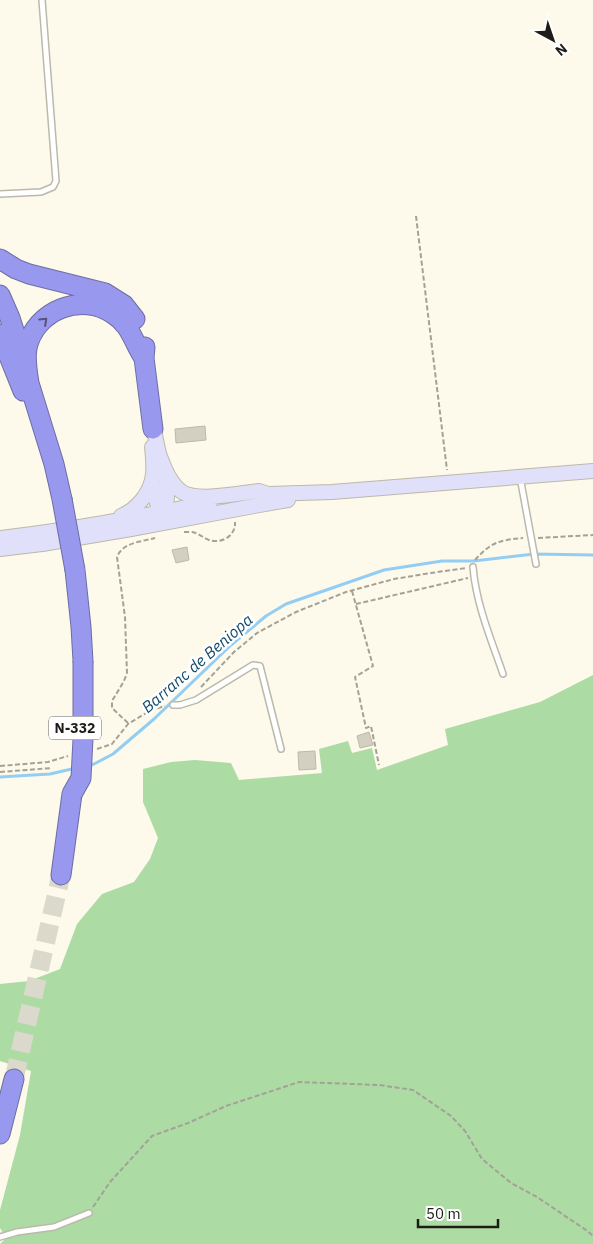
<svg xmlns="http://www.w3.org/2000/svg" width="593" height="1244" font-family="'IBM Plex Sans',sans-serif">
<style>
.green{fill:#acdba4}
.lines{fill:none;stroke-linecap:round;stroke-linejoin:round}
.stream{stroke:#93cdf4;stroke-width:3}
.building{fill:#d3d0c1;stroke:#bcb9aa}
.highway-tunnel{stroke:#dbd9cb;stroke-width:19;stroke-dasharray:19 9;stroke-linecap:butt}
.lane-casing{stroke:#bcb9aa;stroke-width:8}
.secondary-casing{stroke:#bcb9aa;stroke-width:16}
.highway-casing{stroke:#6d6da3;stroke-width:21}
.path{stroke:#a4a196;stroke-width:2;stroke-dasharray:5 2.5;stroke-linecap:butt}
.lane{stroke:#fff;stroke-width:5}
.secondary{stroke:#e0e0fa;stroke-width:14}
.highway{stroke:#9899ee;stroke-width:19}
.highway-bridge-casing{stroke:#6d6da3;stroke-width:21;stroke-linecap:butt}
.highway-bridge{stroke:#9899ee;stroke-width:19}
.oneway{stroke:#545478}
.labels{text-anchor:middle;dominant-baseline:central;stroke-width:5;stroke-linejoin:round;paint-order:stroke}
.shield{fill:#fff;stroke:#61605d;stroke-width:1}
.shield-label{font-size:14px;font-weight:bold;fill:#1d1c17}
.water-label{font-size:16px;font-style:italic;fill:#114a6b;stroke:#fff}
</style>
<rect width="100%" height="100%" fill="#fdfaeb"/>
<path class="green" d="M593,675V1244H0L6,1238L0,1228V1210L20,1135L31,1071L0,1061V984L29,981L60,969L77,924L102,894L134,882L150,859L158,838L143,802V769L171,762L195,760L231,763L239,780L322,773L319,749L348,741L352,753L372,748L377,770L448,745L445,729L540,702Z"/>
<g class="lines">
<path class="stream" d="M87,766L94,764L113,754L154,719L231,645L266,616L286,604L384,570L442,561H474L534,554L593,555
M0,777L50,774L76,768"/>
</g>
<path class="building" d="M205,426L206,440L176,443L175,429Z
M187,547L189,560L176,563L172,550Z
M369,732L373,745L360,748L357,736Z
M315,751L316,769L299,770L298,752Z"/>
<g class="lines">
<path class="highway-tunnel" d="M14,1079L61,875"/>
<defs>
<path id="lane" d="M0,194L41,192L53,187L56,181L42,0
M520,477L536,564
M473,567C476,604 491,639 503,674
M173,705H180L196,700L253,665L260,666L281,749
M0,1237L17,1232L54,1227L89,1213"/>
<path id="secondary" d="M153,429C157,439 157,450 161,459C165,470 172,485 182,492C198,502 240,493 259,491L268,494L332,492L593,471
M152,482C154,495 156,508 167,516
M121,516C137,509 151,493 153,474C154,465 153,456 152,447
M158,517C171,505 167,488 165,472
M0,538C70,530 141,517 210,502
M0,549L42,544L131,529L254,506L288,500"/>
<path id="highway" d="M0,259L16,269L29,274L105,293L124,305L135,319
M0,295L10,318L24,362
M0,334L23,391
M145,347L144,358L153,429
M62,499L54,464L29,383C27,371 25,359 27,348C35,310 82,292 113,314C131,325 133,342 144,358
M75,570L81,627L83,661
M61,875L72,794
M0,1134L14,1079"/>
</defs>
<use href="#lane" class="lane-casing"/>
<use href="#secondary" class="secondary-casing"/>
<use href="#highway" class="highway-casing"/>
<path class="path" d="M416,216L447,470
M184,532C185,532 192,532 192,532C200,533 206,541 214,541C226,542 236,533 235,522
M538,538L593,535
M475,560C491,542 500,540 523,538
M352,591L373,666L355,677L366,728L371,726L379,765
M356,604L468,578
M201,687L234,652L257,633L296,612L346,592L394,579L431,573L466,568
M128,723L112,708V701L124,681L127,673L125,617L117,557C123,542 141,542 155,538
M97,749L112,744L128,724L151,710L165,706
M0,766L48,762L68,756
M0,772L52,768
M93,1207L110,1182L152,1136L188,1123L226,1106L299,1082L379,1085L413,1090L451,1116L465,1131L482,1159L511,1183L537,1197L586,1230L593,1236"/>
<use href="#lane" class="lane"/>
<use href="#secondary" class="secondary"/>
<use href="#highway" class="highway"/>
<defs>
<path id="highway-bridge" d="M62,499L75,570
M72,794L81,778L83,739V661"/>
</defs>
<use href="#highway-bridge" class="highway-bridge-casing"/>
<use href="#highway-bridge" class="highway-bridge"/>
</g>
<defs><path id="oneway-chevron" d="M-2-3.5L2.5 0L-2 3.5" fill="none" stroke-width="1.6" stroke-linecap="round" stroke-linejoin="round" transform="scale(1.25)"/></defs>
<use class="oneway" href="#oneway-chevron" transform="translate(44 321) rotate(-43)"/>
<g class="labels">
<rect class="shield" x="49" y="716.5" width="52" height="23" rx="4"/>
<g class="shield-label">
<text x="75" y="728">N-332</text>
</g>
<g class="water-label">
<text transform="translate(197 663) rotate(-41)">Barranc de Beniopa</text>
</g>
</g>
<g transform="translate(553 40) rotate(140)" stroke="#ffffff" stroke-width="4" paint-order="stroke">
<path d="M0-4L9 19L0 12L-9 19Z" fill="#1d1c17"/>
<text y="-8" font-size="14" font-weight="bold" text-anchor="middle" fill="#1d1c17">N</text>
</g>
<path d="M418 1219v8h80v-8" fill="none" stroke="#1d1c17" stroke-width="2.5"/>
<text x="426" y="1219" font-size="15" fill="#1d1c17" stroke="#ffffff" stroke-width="4" paint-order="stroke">50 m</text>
</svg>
